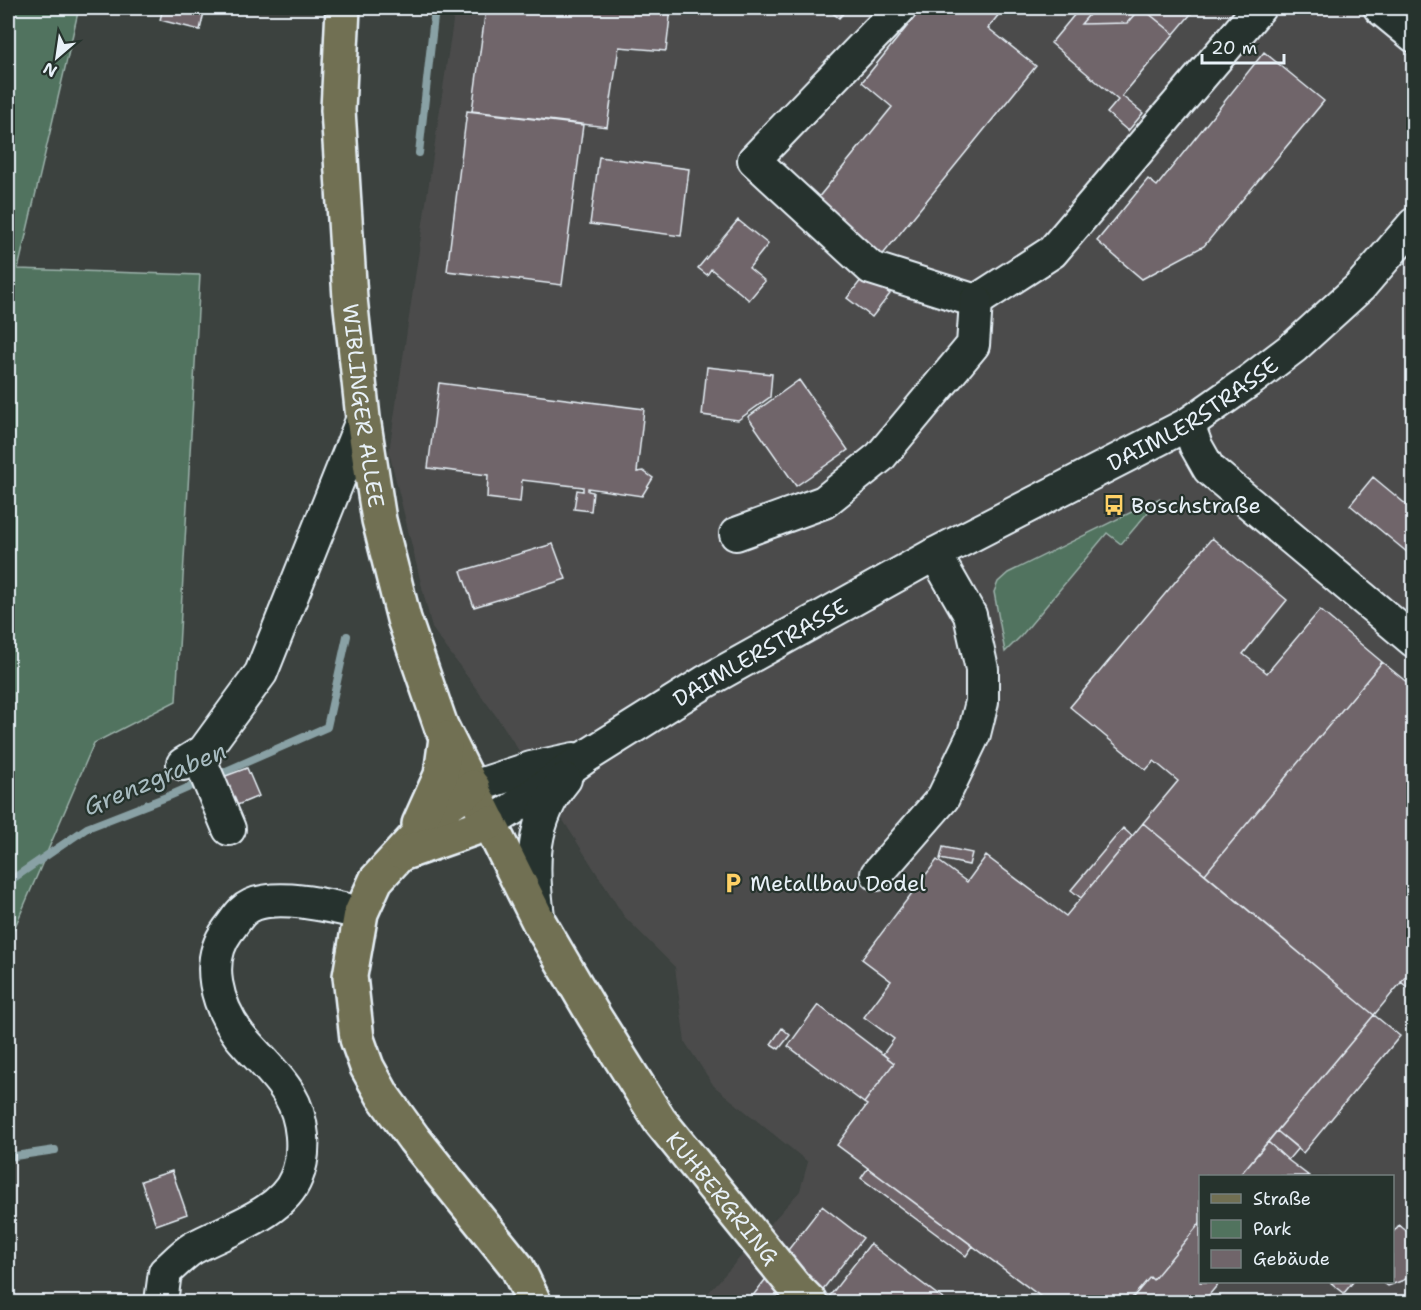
<svg xmlns="http://www.w3.org/2000/svg" width="1421" height="1310" font-family="'Shantell Sans',sans-serif">
<style>
.built{fill:#4c4c4c;fill-rule:evenodd}
.green{fill:#51735e;stroke:#9cb2ab;stroke-width:1.5}
.lines{fill:none;stroke-linecap:round;stroke-linejoin:round}
.stream{stroke:#89a1a5;stroke-width:8}
.building{fill:#70656a;stroke:#e8f1f8;stroke-width:1.5}
.minor-casing{stroke:#e8f1f8;stroke-width:36}
.major-casing{stroke:#e8f1f8;stroke-width:38}
.minor{stroke:#26332d;stroke-width:32}
.major{stroke:#716f52;stroke-width:33}
.labels{text-anchor:middle;dominant-baseline:central;stroke-width:4.5;stroke-linejoin:round;paint-order:stroke}
.street-label{font-size:22px;fill:#e8f1f8;stroke:#26332d}
.poi-label{font-size:22px;fill:#e8f1f8;stroke:#26332d;text-anchor:start}
.water-label{font-size:24px;font-style:italic;fill:#a8bcc1;stroke:#26332d}
</style>
<rect width="100%" height="100%" fill="#3c423f"/>
<filter id="ink" filterUnits="userSpaceOnUse"><feTurbulence type="fractalNoise" baseFrequency=".0167" numOctaves="2"/><feDisplacementMap in="SourceGraphic" scale="12" xChannelSelector="R" yChannelSelector="G"/><feConvolveMatrix kernelMatrix="1 2 1 2 8 2 1 2 1" color-interpolation-filters="sRGB"/></filter>
<g filter="url(#ink)">
<path class="built" d="M455,8H1413V1302H700L800,1191L808,1162L714,1086L685,1042L675,967L624,916L502,724L432,628L389,452ZM1200,1176H1392V1282H1200Z"/>
<path class="green" d="M8,8H79L18,269L200,275L176,701L94,743L8,943Z
M1160,498L1121,544L1107,533L1021,636L1005,652L994,592L998,582L1008,573Z"/>
<g class="lines">
<path class="stream" d="M419,153L435,8
M8,882L87,828L169,796L327,727L347,636
M8,1157L55,1150"/>
</g>
<path class="building" d="M163,8H205L200,30L160,20Z
M486,8H671L666,51L619,47L607,127L472,111Z
M826,8H848L839,18Z
M922,8H1004L988,28L1036,66L880,258L813,204L892,107L862,82Z
M1080,8H1095L1081,24L1127,23L1140,8H1142L1174,34L1122,96L1143,113L1128,131L1107,113L1118,100L1051,43Z
M1095,8H1140L1127,23L1081,24Z
M1142,8H1196L1174,34Z
M1264,52L1324,101L1204,246L1142,279L1097,241L1148,179L1157,186Z
M467,111L583,125L562,285L447,271Z
M599,157L689,169L681,236L590,224Z
M738,220L768,244L749,268L765,281L749,300L711,269L707,275L698,268Z
M865,275L890,294L872,317L847,298Z
M707,367L772,374L770,397L738,420L702,415Z
M799,380L848,450L796,486L748,417Z
M439,383L644,409L637,472L643,471L653,478L642,496L588,488V491L593,492L591,511L574,509L577,490L583,491V487L522,480L520,502L487,498L488,475L428,468Z
M1373,477L1414,511V558L1350,505Z
M1212,538L1287,600L1243,654L1267,673L1320,610L1382,662L1205,874L1143,823L1178,781L1154,761L1146,770L1070,707Z
M553,544L566,579L474,607L461,571Z
M1382,662L1414,688V967L1374,1015L1205,874Z
M247,768L259,796L235,806L223,777Z
M1143,823L1374,1015L1239,1176H1200V1223L1153,1280L1150,1277L1129,1302H1048L837,1145L867,1105L864,1103L894,1063L883,1054L894,1039L864,1017L891,981L862,959L937,860L967,882L986,856L1066,916Z
M1123,828L1132,836L1081,898L1071,890Z
M943,847L972,853L969,865L940,859Z
M1414,967V993L1401,982Z
M818,1005L894,1063L864,1103L788,1046Z
M1374,1015L1400,1036L1303,1153L1277,1131Z
M782,1028L790,1035L779,1049L771,1044Z
M1277,1131L1298,1148L1288,1160L1268,1142Z
M1268,1142L1288,1160L1309,1176H1239Z
M868,1168L973,1246L966,1256L861,1178Z
M172,1171L187,1214L156,1225L141,1181Z
M822,1206L863,1238L813,1302H748Z
M1200,1223V1282H1220L1203,1302H1138L1132,1298L1150,1277L1153,1280Z
M1399,1225L1414,1237V1274L1404,1280L1388,1286L1382,1282H1392V1230L1394,1231Z
M870,1244L947,1302H825Z
M1330,1282H1353L1344,1293Z"/>
<g class="lines">
<defs>
<g id="minor">
<path d="M900,8L754,160L871,268L976,301"/>
<path d="M1380,8L1414,36"/>
<path d="M976,301L1052,252L1259,8"/>
<path d="M1188,424L1196,446L1209,469L1414,641"/>
<path d="M736,534L824,502L880,457L973,345L976,301"/>
<path d="M204,751L203,767L229,829"/>
<path d="M183,764L204,751L261,673L363,418"/>
<path d="M473,787L531,768L574,759"/>
<path id="s1" d="M490,823L511,810L587,756L705,682L935,554L1188,424L1252,379L1294,347L1360,287L1414,224"/>
<path d="M877,874L943,798L974,734L982,702V669L970,615L935,554"/>
<path d="M538,916C531,865 531,820 565,779"/>
<path d="M161,1302L165,1272C174,1264 183,1254 193,1248C225,1230 282,1214 296,1178C307,1152 303,1117 289,1094C277,1073 254,1054 239,1035C217,1005 204,962 228,930C233,924 237,917 242,912C265,888 332,907 361,913"/>
</g>
<g id="major">
<path id="s2" d="M343,8L338,110L350,298L363,418L379,520L404,619L441,726L539,922L594,1016L660,1121L794,1286L810,1302"/>
<path d="M473,787L441,809L376,880L361,913L350,976L357,1039L367,1067L383,1096L414,1139L517,1267L534,1302"/>
<path d="M419,824L441,775L446,738"/>
<path d="M404,853L490,823"/>
</g>
</defs>
<use href="#minor" class="minor-casing"/>
<use href="#major" class="major-casing"/>
<use href="#minor" class="minor"/>
<use href="#major" class="major"/>
</g>
</g>
<defs>
<symbol id="bus-bare" viewBox="-9 -9 18 18"><path d="M-5-6H5V4H4V6H2V4H-2V6H-4V4H-5ZM-3.5-4V0h7V-4ZM-3.5 1.2v1.5H-2V1.2ZM2 1.2v1.5H3.5V1.2Z" fill="#ffd166" stroke="#26332d" stroke-width="2.5" paint-order="stroke"/></symbol>
<symbol id="parking-bare" viewBox="-9 -9 18 18"><path d="M-3.5-5.5H1a3.5 3.5 0 0 1 0 7H-1V5.5H-3.5ZM-1-3.4V-.6H.8a1.4 1.4 0 0 0 0-2.8Z" fill="#ffd166" stroke="#26332d" stroke-width="2.5" paint-order="stroke"/></symbol>
</defs>
<g fill-rule="evenodd">
<use href="#bus-bare" x="1099" y="490" width="30" height="30"/>
<use href="#parking-bare" x="718" y="868" width="30" height="30"/>
</g>
<g class="labels">
<g class="street-label">
<text stroke="none"><textPath href="#s2" startOffset="399">WIBLINGER ALLEE</textPath></text>
<text stroke="none"><textPath href="#s1" startOffset="814">DAIMLERSTRASSE</textPath></text>
<text stroke="none"><textPath href="#s1" startOffset="320">DAIMLERSTRASSE</textPath></text>
<text stroke="none"><textPath href="#s2" startOffset="1281">KUHBERGRING</textPath></text>
</g>
<g class="poi-label">
<text x="1131" y="505">Boschstraße</text>
<text x="750" y="883">Metallbau Dodel</text>
</g>
<g class="water-label">
<text transform="translate(155 779) rotate(-23)">Grenzgraben</text>
</g>
</g>
<rect width="1421" height="1310" fill="none" stroke="#26332d" stroke-width="30"/>
<rect x="15" y="15" width="1391" height="1280" fill="none" stroke="#e8f1f8" stroke-width="2" filter="url(#ink)"/>
<rect x="1199" y="1175" width="195" height="108" fill="#26332d" stroke="#747f7e" stroke-width="1.5"/>
<rect x="1211" y="1194" width="30" height="9" fill="#716f52" stroke="#747f7e" stroke-width="1.5"/>
<text x="1253" y="1205" font-size="18" fill="#e8f1f8">Straße</text>
<rect x="1211" y="1220" width="30" height="18" fill="#51735e" stroke="#747f7e" stroke-width="1.5"/>
<text x="1253" y="1235" font-size="18" fill="#e8f1f8">Park</text>
<rect x="1211" y="1250" width="30" height="18" fill="#70656a" stroke="#747f7e" stroke-width="1.5"/>
<text x="1253" y="1265" font-size="18" fill="#e8f1f8">Gebäude</text>
<g transform="translate(57 57) rotate(209)" stroke="#26332d" stroke-width="4.5" paint-order="stroke">
<path d="M0-4.5L10 22L0 15L-10 22Z" fill="#e8f1f8"/>
<text y="-9" font-size="16" font-weight="bold" text-anchor="middle" fill="#e8f1f8">N</text>
</g>
<path d="M1202 54v9h82v-9" fill="none" stroke="#e8f1f8" stroke-width="3"/>
<text x="1211" y="54" font-size="18" fill="#e8f1f8" stroke="#26332d" stroke-width="4.5" paint-order="stroke">20 m</text>
</svg>
